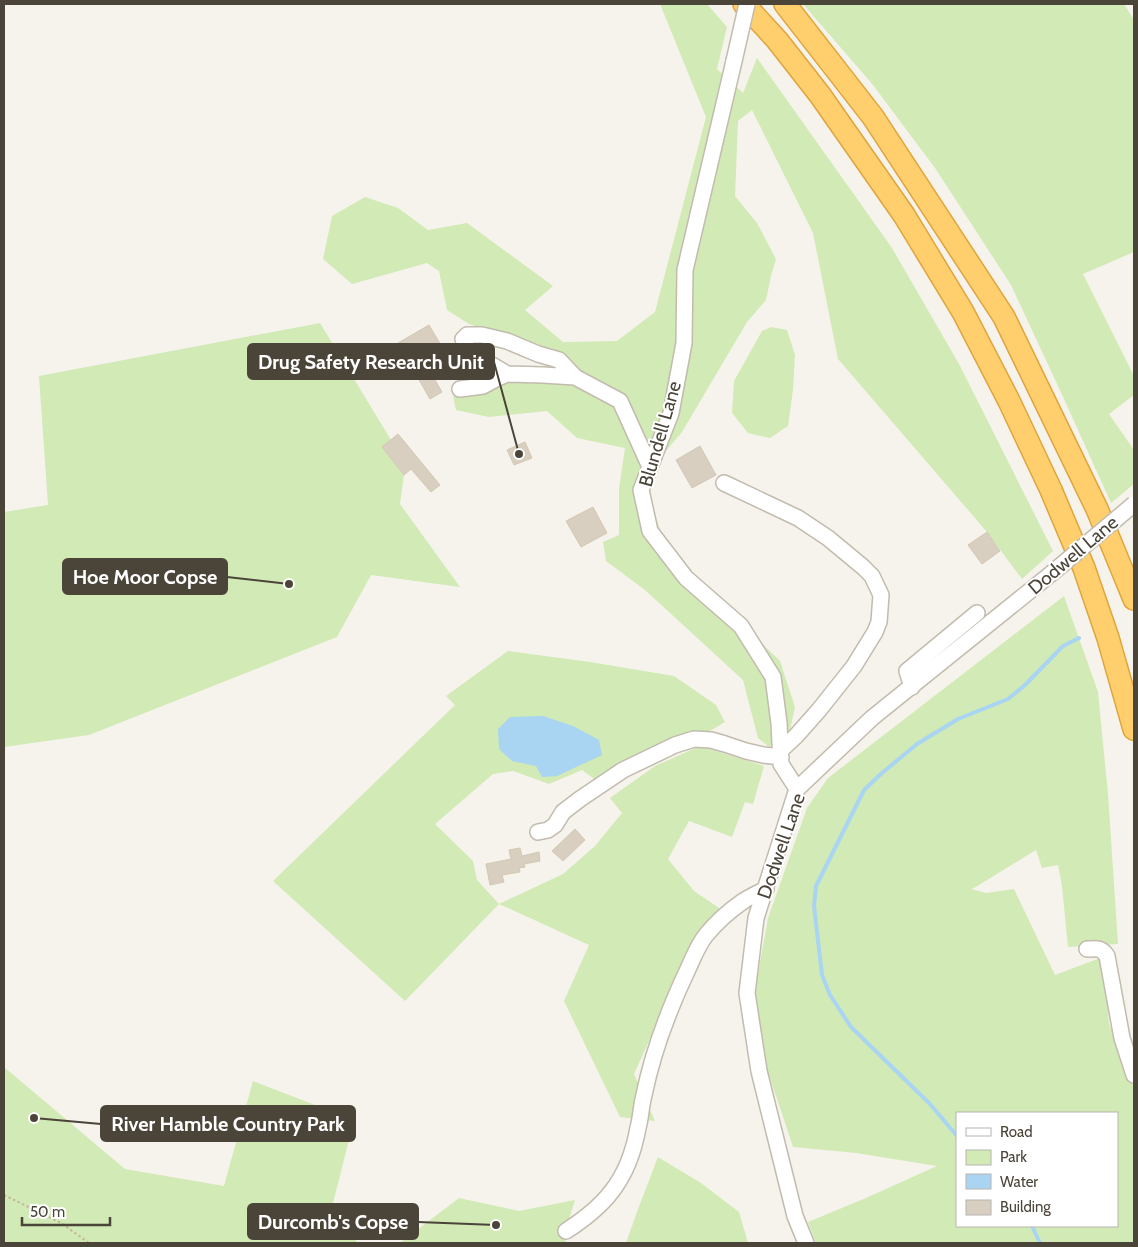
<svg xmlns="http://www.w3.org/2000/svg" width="1138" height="1247" font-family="Cabin,sans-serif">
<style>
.green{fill:#d2eab5;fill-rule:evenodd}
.water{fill:#a9d4f2}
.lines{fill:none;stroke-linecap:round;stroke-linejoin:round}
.stream{stroke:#a9d4f2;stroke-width:4}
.building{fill:#d8cfc1;stroke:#d3c7b4}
.minor-casing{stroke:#c2bbae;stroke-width:18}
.highway-casing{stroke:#e0a43c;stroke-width:24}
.path{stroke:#c4b79f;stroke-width:2;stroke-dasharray:2.5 2.5;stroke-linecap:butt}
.minor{stroke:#fff;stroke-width:15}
.highway{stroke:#ffcf6e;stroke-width:21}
.minor-bridge-casing{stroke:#c2bbae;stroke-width:18;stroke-linecap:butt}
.minor-bridge{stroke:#fff;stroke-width:15}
.labels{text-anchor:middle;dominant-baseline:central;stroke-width:4;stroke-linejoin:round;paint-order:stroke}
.street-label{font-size:19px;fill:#4b4439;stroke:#fff}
.leader{fill:none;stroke:#4b4439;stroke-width:2}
.callout-dot{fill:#4b4439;stroke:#fff;stroke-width:2}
.callout{fill:#4b4439;stroke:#4b4439;stroke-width:2}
.callout-label{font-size:20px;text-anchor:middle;font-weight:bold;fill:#fff}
</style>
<rect width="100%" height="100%" fill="#f6f3ec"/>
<path class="green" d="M660,4H707L727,27L717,69L743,93L757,58L892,248L959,364L1053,551L1022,579L987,532L838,359L813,233L752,110L738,121L735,196L757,223L776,259L771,276L766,300L747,322L682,432L665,452L649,494L660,530L691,574L780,661L795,707L790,730L769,747L758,738L743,680L645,590L606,561L603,542L619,535V489L625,448L577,438L547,411L489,417L456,410L453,396L508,381L551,384L563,353L469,324L447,310L439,271L427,263L352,284L323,259L332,216L365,197L398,208L428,230L467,223L553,286L525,310L563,342L617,341L655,312L706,117Z
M803,4H1124L1134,20V252L1083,274L1134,376V395L1109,414L1134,450V484L1111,503L1064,399L1011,285L935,168L873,85Z
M320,323L391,440L382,447L404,475L400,504L460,587L371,575L337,637L89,735L4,747V512L48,505L39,376Z
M771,327L787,330L795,355L793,390L788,426L770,438L748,433L732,413L734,381L762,331Z
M1064,596L1098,692L1108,794L1118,944L1068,947L1062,886L1058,865L1042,868L1036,850L974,888L971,889L986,893L1014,889L1055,975L1103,957L1109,1024L1125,1061L1134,1088V1243H816L808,1222L866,1198L937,1166L856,1153L793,1147L768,1072L755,990L768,918L807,808L828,778ZM957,1113H1117V1226H957Z
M508,651L590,662L674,676L716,705L725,722L708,732L637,755L597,781L582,770L549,784L513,771L493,774L435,824L473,861L477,880L499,904L563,874L595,846L622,813L610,798L655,766L700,746L764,766L753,804L745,802L732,837L689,821L668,859L694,891L719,908L718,918L683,966L634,1074L655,1121L620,1117L564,1001L589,945L499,904L405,1001L273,881L455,705L446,696Z
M4,1067L125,1169L224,1186L253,1081L354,1120L328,1223L333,1224L359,1243H4Z
M658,1157L701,1183L739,1212L748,1243H626L638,1209Z
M459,1198L519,1211L575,1200L563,1239L568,1243H400Z"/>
<path class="water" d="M543,716L573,726L599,740L602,755L557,776L542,777L536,766L512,761L499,749L498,729L510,717Z"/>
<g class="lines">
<path class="stream" d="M957,1136L930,1104L851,1027L830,995L822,975L814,906L816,886L864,790L882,773L917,744L958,719L1008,699L1025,685L1063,646L1079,638
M1032,1226L1040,1243"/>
</g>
<path class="building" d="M429,325L442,347L422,358L442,392L430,399L398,343Z
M398,434L440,485L431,492L411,469L404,475L382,447Z
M525,442L532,458L514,465L507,450Z
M700,446L716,475L692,488L676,460Z
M593,507L607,533L581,547L566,521Z
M987,532L1000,551L982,564L968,545Z
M575,829L585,840L563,861L552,851Z
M520,848L522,856L539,852L540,861L524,864L525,867L519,868L520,872L502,875L504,882L490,885L486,864L511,859L509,850Z"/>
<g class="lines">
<defs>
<path id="minor" d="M734,61L685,270L684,343L671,413L641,490L650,531L686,578L741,626L773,677L779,723L781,764L797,789
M575,377L559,360L538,354L507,341L482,335H467L463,339L465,345L475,355L507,374L543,375L575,377L620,401L650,467
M460,389L483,386L496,379L507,374
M724,483L798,518L828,538L863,567L872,576L881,595L879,622L875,632L854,666L819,710L796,736L780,751
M912,687L907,671L977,613
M538,832L548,830L555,825L563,812L580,799L623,770L675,745L694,739L711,740L725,744L746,751L763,755L781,757
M1087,949C1097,949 1101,947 1107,956L1122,1038L1134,1075
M566,1231C583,1220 600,1207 612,1191C626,1173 634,1150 638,1128C641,1117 641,1106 644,1095C653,1051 669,1009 688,969C693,958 698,945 706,935C716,923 729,911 742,902C749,897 758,893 766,889
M806,1243L795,1216L759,1071L747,993L756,918L797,789L872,718L1052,573"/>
<path id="highway" d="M744,4L777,40L820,95L904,215L963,312L1009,401L1051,490L1084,568L1108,638L1134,729
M785,4L873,117L1004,317L1097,509L1134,599"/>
</defs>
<use href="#minor" class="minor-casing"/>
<use href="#highway" class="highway-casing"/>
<path class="path" d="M4,1195L61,1223L89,1243"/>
<use href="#minor" class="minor"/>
<use href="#highway" class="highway"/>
<defs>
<path id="minor-bridge" d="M734,61L747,4
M1052,573L1134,504"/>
</defs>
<use href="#minor-bridge" class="minor-bridge-casing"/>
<use href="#minor-bridge" class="minor-bridge"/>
</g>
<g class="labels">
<g class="street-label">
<text transform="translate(660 434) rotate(-74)">Blundell Lane</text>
<text transform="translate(1073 555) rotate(-40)">Dodwell Lane</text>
<text transform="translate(781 846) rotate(-71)">Dodwell Lane</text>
</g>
</g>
<path class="leader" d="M519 454L494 362M289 584L227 577M34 1118L101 1124M496 1225L418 1222"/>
<g class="callout-dot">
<circle cx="519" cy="454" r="5"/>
<circle cx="289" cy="584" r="5"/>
<circle cx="34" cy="1118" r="5"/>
<circle cx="496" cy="1225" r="5"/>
</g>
<g class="callout">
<rect x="248" y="344" width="246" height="35" rx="5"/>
<rect x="63" y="559" width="164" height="35" rx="5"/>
<rect x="101" y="1106" width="254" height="35" rx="5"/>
<rect x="248" y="1204" width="170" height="35" rx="5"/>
</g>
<g class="callout-label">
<text x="371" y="369">Drug Safety Research Unit</text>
<text x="145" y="584">Hoe Moor Copse</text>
<text x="228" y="1131">River Hamble Country Park</text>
<text x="333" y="1229">Durcomb's Copse</text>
</g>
<rect width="1138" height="1247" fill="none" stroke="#4b4439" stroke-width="10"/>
<rect x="956" y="1112" width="162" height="115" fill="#ffffff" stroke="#b7b4b0"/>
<rect x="966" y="1128" width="25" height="8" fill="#ffffff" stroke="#b7b4b0"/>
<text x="1000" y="1137" font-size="15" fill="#4b4439">Road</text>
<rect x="966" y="1150" width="25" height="15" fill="#d2eab5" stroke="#b7b4b0"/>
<text x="1000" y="1162" font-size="15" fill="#4b4439">Park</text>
<rect x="966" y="1174" width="25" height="15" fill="#a9d4f2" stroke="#b7b4b0"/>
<text x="1000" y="1187" font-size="15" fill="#4b4439">Water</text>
<rect x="966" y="1200" width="25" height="15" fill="#d8cfc1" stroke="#b7b4b0"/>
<text x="1000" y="1212" font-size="15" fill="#4b4439">Building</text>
<path d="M22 1217v8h88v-8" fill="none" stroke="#4b4439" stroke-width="2.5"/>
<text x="30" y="1217" font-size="15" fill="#4b4439" stroke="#ffffff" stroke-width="4" paint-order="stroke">50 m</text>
</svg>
